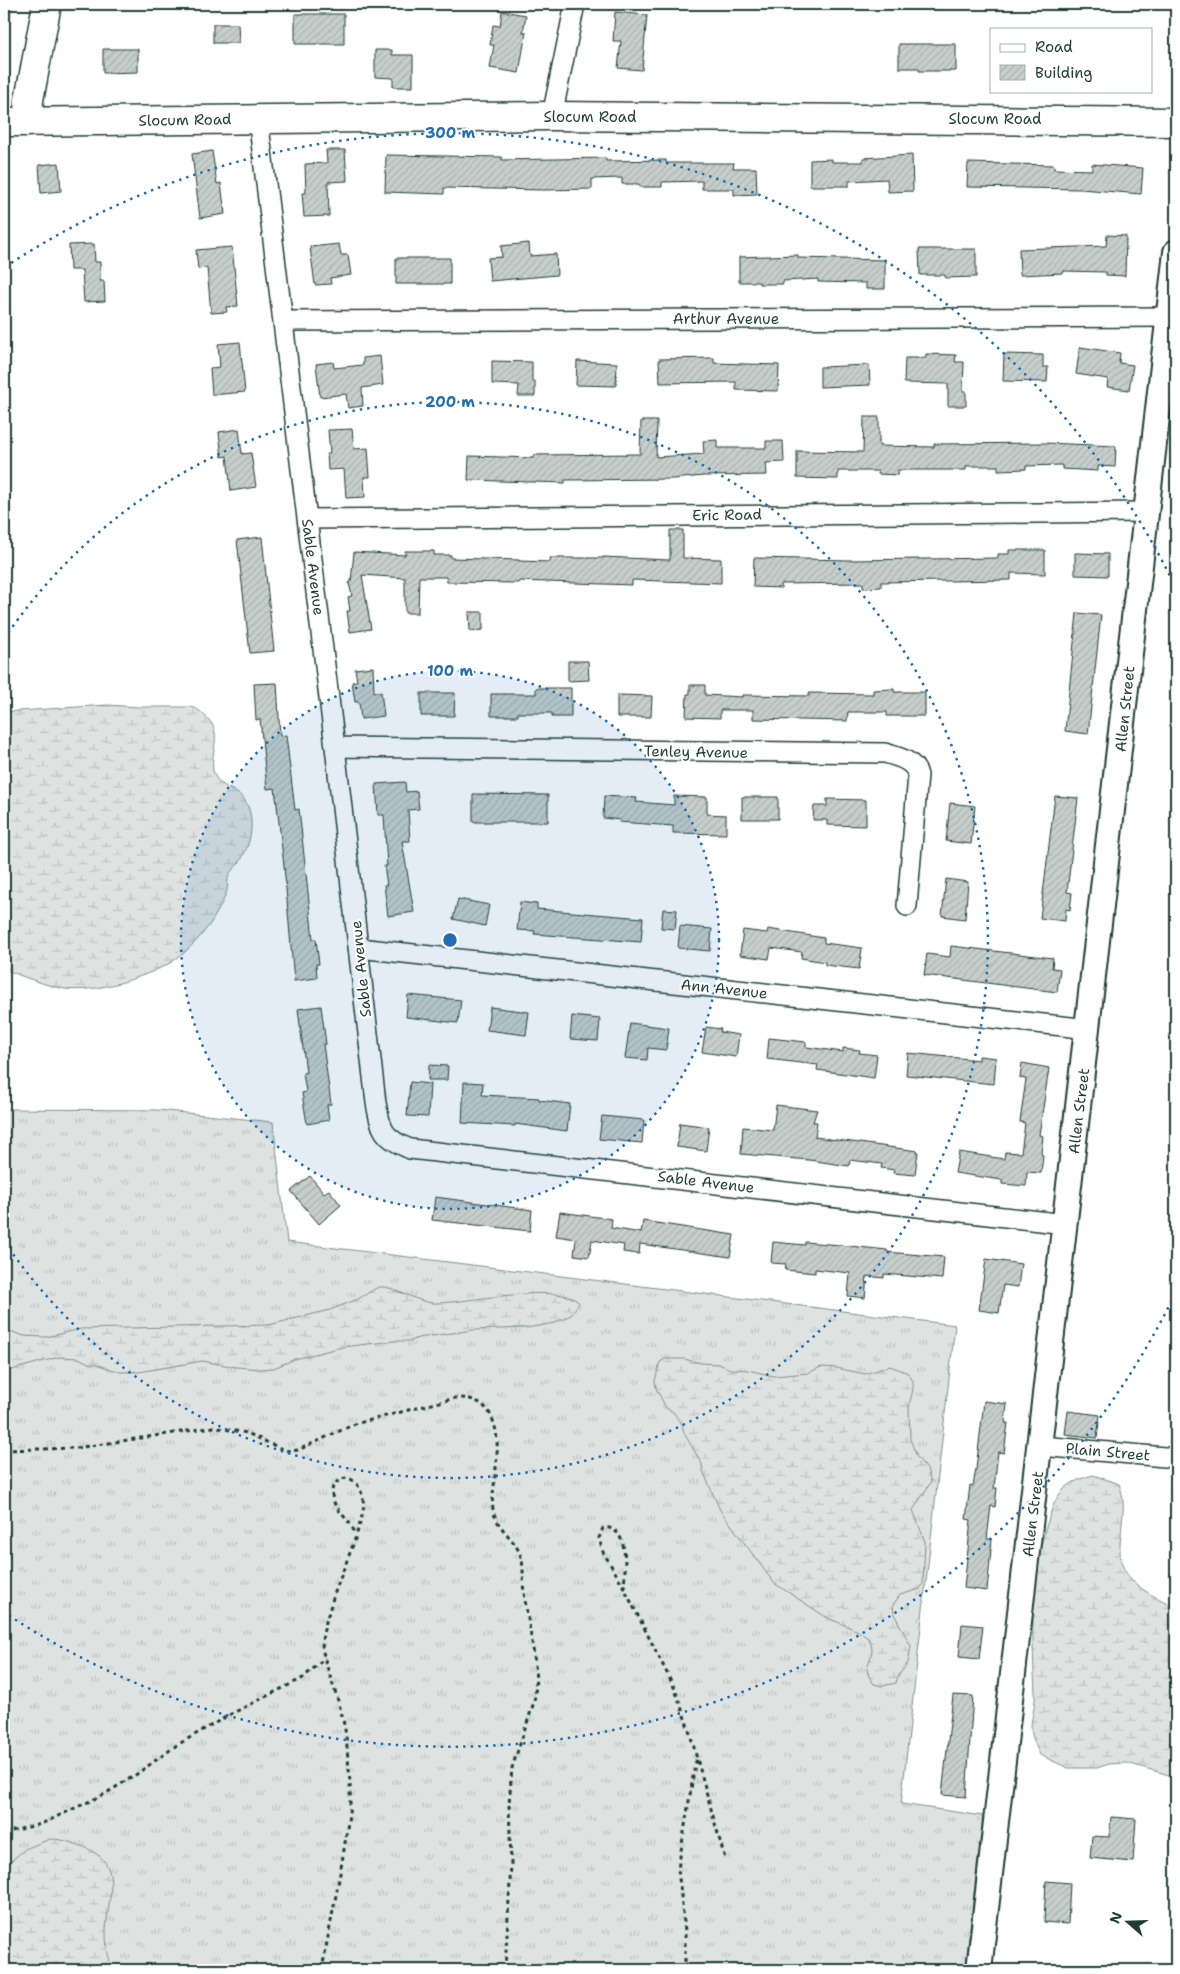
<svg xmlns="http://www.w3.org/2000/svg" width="1180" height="1974" font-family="'Shantell Sans',sans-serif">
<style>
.built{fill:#eef1f0}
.grass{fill:url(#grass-tufts);stroke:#7e908b}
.wetland{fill:url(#wetland-marsh);stroke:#7e908b}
.building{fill:url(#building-hatch);stroke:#1f3d34}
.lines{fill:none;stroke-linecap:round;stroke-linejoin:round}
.minor-casing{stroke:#1f3d34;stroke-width:22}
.tertiary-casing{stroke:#1f3d34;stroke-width:28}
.secondary-casing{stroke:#1f3d34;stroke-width:31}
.path{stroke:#1f3d34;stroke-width:3;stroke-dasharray:4 4;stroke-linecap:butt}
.minor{stroke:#fff;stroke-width:19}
.tertiary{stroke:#fff;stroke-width:24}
.secondary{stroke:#fff;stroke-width:28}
.ring{fill:none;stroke:#1f6fb2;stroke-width:2.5;stroke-dasharray:2.5 5}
.labels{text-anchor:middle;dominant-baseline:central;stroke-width:4;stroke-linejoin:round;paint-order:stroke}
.street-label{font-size:15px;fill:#1f3d34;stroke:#fff}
.centre{fill:#1f6fb2;stroke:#fff;stroke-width:2.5}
.ring-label{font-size:15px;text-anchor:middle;font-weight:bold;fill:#1f6fb2;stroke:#fff;stroke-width:4;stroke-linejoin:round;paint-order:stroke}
</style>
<defs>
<pattern id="grass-tufts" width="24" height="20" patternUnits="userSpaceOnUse" patternTransform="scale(1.25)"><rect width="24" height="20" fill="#dee3e2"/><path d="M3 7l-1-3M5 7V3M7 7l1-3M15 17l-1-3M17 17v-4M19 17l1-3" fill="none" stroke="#bec4c2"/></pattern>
<pattern id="wetland-marsh" width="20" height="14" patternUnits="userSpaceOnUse" patternTransform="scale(1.25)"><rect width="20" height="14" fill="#dee3e2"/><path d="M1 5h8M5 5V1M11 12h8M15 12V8" fill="none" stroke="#bec4c2"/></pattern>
<pattern id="building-hatch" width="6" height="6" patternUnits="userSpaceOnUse" patternTransform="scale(1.25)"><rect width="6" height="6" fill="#c7cfcc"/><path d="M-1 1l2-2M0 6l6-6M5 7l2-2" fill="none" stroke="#aab3b0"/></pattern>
</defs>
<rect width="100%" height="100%" fill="#fff"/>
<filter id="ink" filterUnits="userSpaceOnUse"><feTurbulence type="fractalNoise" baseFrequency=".02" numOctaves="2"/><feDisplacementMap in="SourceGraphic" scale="10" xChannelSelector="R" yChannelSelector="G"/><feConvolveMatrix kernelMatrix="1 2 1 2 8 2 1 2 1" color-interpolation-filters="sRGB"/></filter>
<g filter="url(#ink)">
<path class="built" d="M4,4H15L4,55Z"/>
<path class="grass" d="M4,1109L157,1110L273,1122L287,1242L955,1325L901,1804L983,1816L965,1970H4Z"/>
<path class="wetland" d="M107,705L138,707H191C198,709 201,712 206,717C224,733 210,750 213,770C218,795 249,783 251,821C252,836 247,851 239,863C236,867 231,870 229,875C227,879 228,885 227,890C225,898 220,907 216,914C208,930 186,954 170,963C143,978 96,993 65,989C44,985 24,977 4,969V712Z
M378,1287H386C399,1291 420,1302 433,1303C461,1304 563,1281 579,1303L571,1315L555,1323L527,1328L473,1330L418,1338L411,1341H394L342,1347L295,1359L274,1368L260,1369L236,1367L202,1361L139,1372H120L96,1364H90L79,1358L59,1357L4,1372V1329L24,1336L46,1337L81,1329L269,1325L330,1310L358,1299Z
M665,1359H684L701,1363L719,1364L730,1369L748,1370L774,1376L808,1373L821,1367L836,1368L865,1374L890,1366L908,1373L913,1381V1389L909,1406L910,1439L917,1457L927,1469L931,1482L913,1510L925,1542L923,1584L920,1589L900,1595L893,1605L894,1614L911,1646L908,1663L898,1676L896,1683L882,1686L874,1684C861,1667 870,1667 872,1650C872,1646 870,1641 868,1638L858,1631L826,1617L774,1583L720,1510L703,1471L702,1464L684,1433L682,1424L673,1412L666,1408L656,1388L655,1381L660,1362Z
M1093,1475L1119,1484C1124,1497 1124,1507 1122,1522C1122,1532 1119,1543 1120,1553C1121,1583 1153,1596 1176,1607V1777L1127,1763L1109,1764L1097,1768H1068L1040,1755C1036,1746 1031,1736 1031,1726C1032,1714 1036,1704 1035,1692C1032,1634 1029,1573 1049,1518C1052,1508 1056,1497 1063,1490C1071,1482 1082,1478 1093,1475Z
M50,1839C63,1839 72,1843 84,1847C93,1851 103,1857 107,1866C116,1882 106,1914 106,1932C106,1946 108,1958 113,1970H4V1867L25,1849Z"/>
<path class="building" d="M502,11L526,15L523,32H526L519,73L490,68L494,45H490L493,25L500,26Z
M615,12L647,15L642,70L618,68L621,41H613Z
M295,14H344V44H295Z
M213,24H238L239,43H213Z
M899,44H956V71H919V68H899Z
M103,49H138V72L103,73Z
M375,50H392V55H413V87H393V78L375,77Z
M326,150H345L347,181L328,182L329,216L304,217L302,193H306L305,164L327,163Z
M212,151L217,184L221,183L225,214L200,218L192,154Z
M386,155L502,157V160L606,158V161L666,160V163H734L733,168H756L757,194L734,195V189H702V181L662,182V187H640L639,184H622V178L592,179V189L544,190L444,188V194L385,192Z
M912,155L913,191L888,192L887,179L849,181V186H810V160L832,159V162H863V158Z
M59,163L61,191L41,193L39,165Z
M968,163L1054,165V169L1092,170V164L1143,168L1141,194L1081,189L967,187Z
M1107,235L1126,236L1125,276L1106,275V272L1063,271V273L1020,275L1019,249L1106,246Z
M529,243L530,256L556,254L557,275L490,281L488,258L502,257L501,246Z
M94,244L95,262H100V281H104L105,301L84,302L82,270H70L69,245Z
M339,244L341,255H348L351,275L330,278L331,284L315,285L310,247Z
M232,247L238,306L226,307L227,312L211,313L207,268L198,269L196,250Z
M919,249H976V277L945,278V275H920Z
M798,255V258L885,260V289H866V283L818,282V279L783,281V284H759V282H739V257Z
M396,258H450V284H396Z
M240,342L245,392L212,395L210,368L220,367L218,344Z
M1080,347L1120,353L1119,363L1133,365L1129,390L1107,387L1108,379L1076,374Z
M926,354L956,355L955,362H964L963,391H966V406H948V384L904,383L905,358H926Z
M1004,354L1043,355V367H1048L1047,382L1003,381Z
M380,356L383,385L362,388L363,406L348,408L346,394L320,397L316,364L333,362L334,368L363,365V358Z
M714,358V363L779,365L778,391L736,390V382L660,383L659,359Z
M492,361L532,362V381H535V396H518L519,385L492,384Z
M577,361L617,363L616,386L576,385Z
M869,365L870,385L820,387V367Z
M864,417H879V446L934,447V444L1045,443L1116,446L1115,467L1098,466V471L1062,469V465L1026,466V469L998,470V466H966V470H898V475L878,474V471H838V479L797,478V451L863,452Z
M641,421H657L656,457L704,454L703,441L717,440V448H766V441H783L784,462L766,463L767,475L703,476L674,479L565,480V483L468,480L469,456L534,458V455L640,454Z
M239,429L242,454L251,453L256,487L231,491L227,456L222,457L219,432Z
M352,429L354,449L368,448L370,477H364L365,497L346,498L344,469L328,470L327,454H330L328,430Z
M670,530H683V558L721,559V583L632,580V585L519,581V583L447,582L446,577H419L418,613H405V578L362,575L371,629L350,632L347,611H350L348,597L352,596L349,583L351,582L354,552L405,555V551H434V555H451V558L519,560V561L550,562V558H603V557L670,560Z
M262,537L274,651L250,653L237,540Z
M1009,550H1045V574L1011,573V580L881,582V587L863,588V583L781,584V588L753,587L754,558L849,560L998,558V554H1009Z
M1075,553L1108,554V576L1075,575Z
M469,612H483V630L470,631Z
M1077,613L1101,615L1088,734L1065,731Z
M568,661H588L589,680L568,681Z
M373,667L374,692H381L384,716L361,719L359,702H355L352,682L357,681L355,669Z
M277,683L280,736L286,735L295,810L299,809L313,939H316L319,964H316L317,978L294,981L284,866L275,788L267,789L260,719L256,720L254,684Z
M690,685H705V695L742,697V695L809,696V693L873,694V690L894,689V692H925V716H887V712H848L847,721L753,719V710H720V718L686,717L687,694H690Z
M536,688H571V717H552V713H518V716H491V694H536Z
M421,693H455L454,716H421Z
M617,695L652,696L651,717H617Z
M405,782L406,792L417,791L419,809L408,810L410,841H402L414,912L388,916L384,885H387L384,866H387L384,815H378L376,784Z
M473,794L548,795V822H473Z
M604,796L637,798L636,802L674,805V796L707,797V814L726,815V834L673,833V826L619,822L620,820L603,818Z
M1055,796L1078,798L1067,892L1072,893L1070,910L1066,909L1065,921L1040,918Z
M742,797H778V819H742Z
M827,799L866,800V826L827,825V820H813L814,806H827Z
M950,803L975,806L971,844L946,841Z
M946,879L968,882L965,919L942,916Z
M458,899L489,905L485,926L453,919Z
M520,902L537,904V909L643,918L641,942L534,934L535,931L517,930Z
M663,909L677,910L675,929L661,928Z
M680,926L712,929L710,951L678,948Z
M768,929L824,938V943L862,948L859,969L825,965V962L801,958L802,952L771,948L769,959L740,955L743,930L767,933Z
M951,946L1053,958L1052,968L1060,969L1057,992L924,975L927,954L950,957Z
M408,995L461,1000L458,1023L406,1017Z
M321,1006L326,1044H323L331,1104L327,1105L329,1120L307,1124L302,1093L306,1092L303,1073L306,1072L298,1009Z
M490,1007L529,1012L526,1035L487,1030Z
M572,1016L600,1019L598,1041L570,1039Z
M630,1023L669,1028L666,1050L648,1048L647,1060L625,1058Z
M706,1027L721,1029L720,1032L739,1035L736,1057L702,1052Z
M769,1038L806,1042V1047L843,1052V1048L860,1050L859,1053L877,1055L874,1078L817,1070L818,1065L767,1059Z
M908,1053L979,1060V1056L996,1058L994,1084L906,1075Z
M1022,1063L1049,1068L1039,1135L1043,1136L1041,1154L1043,1155L1041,1173L1027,1172L1026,1186L1002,1184V1180L955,1173L959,1152L1004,1159L1005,1152L1021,1153L1025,1123L1020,1122L1026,1079L1020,1078Z
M429,1065L448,1066L447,1080H428Z
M410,1082L430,1084L428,1117L407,1116Z
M464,1082L483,1083L482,1095L539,1098V1100L570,1104L567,1131L515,1124V1126L462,1123Z
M776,1105L817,1110L813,1122H817L815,1137L918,1151L915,1175L893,1173L894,1170L881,1168L882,1164L850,1160L849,1166L809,1160L741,1154L743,1127L773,1130Z
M602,1116L644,1120L642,1143L599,1139Z
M680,1123L709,1127L706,1151L677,1147Z
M310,1176L324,1193L329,1190L341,1205L319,1224L291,1191Z
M435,1197L532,1210L530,1231L432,1220Z
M560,1212L612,1219L611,1228L641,1233L643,1221L734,1235L730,1257L640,1244L639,1254L623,1252L624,1245L592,1240L589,1257L574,1255L576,1239L556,1236Z
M773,1242L805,1245V1242L840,1245L887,1250V1252L944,1257L942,1279L884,1274V1278L867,1276L865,1298L848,1296L850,1273L815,1269V1273L785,1270L786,1264L771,1263Z
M986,1259L1021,1264L1018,1287L1003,1285L999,1313L979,1310Z
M984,1401L1007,1404L1005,1423H1008L1004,1453L998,1452L994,1488H997L995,1507L991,1506L987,1539H992L987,1591L964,1588L971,1520L966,1519L970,1485L973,1486L976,1469Z
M1068,1411L1100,1415L1097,1438L1065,1434Z
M962,1624L983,1626L979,1659L959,1657Z
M953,1695L973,1696L966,1797L942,1795Z
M1111,1817L1136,1819L1133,1862L1090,1858L1092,1836L1109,1837Z
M1046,1881L1070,1883L1068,1924L1044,1922Z"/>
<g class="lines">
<defs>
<path id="minor" d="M552,116L575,4
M258,118L335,747L376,1103C381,1130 383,1138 410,1149L1066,1224
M284,321L1168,317
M307,519L1147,512
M335,747L885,753C898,757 914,760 918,775L907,906
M359,948L1089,1029
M1041,1446L1176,1458"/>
<path id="tertiary" d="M979,1970L1176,252"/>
<path id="secondary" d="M4,122L552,116L1176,122
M28,122L29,100L47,4"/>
</defs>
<use href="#minor" class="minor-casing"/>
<use href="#tertiary" class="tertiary-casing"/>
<use href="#secondary" class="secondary-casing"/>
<path class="path" d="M4,1450L76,1448L213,1427L247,1433L282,1449L289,1451L298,1450L355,1424L455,1398C472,1397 485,1402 492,1418C501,1438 496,1465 494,1486C493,1495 491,1504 494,1513C498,1529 514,1538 520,1554C525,1566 522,1580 524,1592C528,1628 540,1666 534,1702L512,1768L509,1804L511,1864L505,1970
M624,1588C625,1572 630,1524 603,1528L599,1538L603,1552L621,1582L675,1689L689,1730L725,1859
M4,1833L41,1824L103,1795L134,1776L177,1745L229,1715L303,1678L325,1658
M322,1970C331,1918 343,1866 349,1813C352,1792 349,1770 347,1748C346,1727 340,1706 333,1685C329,1671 322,1656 322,1641C323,1630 327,1619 330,1608C339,1576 356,1544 363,1511C367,1493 351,1464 333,1486C327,1508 350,1516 355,1534
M685,1970V1931L678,1869L696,1758"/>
<use href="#minor" class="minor"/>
<use href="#tertiary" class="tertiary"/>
<use href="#secondary" class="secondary"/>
</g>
</g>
<circle cx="450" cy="940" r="269" fill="#1f6fb2" fill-opacity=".12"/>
<g class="ring">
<circle cx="450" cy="940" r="269"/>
<path d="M4 639A538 538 0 1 1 4 1241"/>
<path d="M1175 1294A807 807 0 0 1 5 1613M5 267A807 807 0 0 1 1175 586"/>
</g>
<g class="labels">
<g class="street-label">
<text x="590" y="117">Slocum Road</text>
<text x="995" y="119">Slocum Road</text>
<text transform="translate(185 120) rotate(-1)">Slocum Road</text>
<text x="726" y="319">Arthur Avenue</text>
<text transform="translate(727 515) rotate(-1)">Eric Road</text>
<text transform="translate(313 567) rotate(83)">Sable Avenue</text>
<text transform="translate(1125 709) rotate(-84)">Allen Street</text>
<text transform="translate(696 752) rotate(1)">Tenley Avenue</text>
<text transform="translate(361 969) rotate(-96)">Sable Avenue</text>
<text transform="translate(724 989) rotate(6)">Ann Avenue</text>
<text transform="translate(1079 1111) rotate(-83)">Allen Street</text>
<text transform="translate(706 1182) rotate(7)">Sable Avenue</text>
<text transform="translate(1108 1452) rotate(5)">Plain Street</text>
<text transform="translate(1033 1514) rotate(-83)">Allen Street</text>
</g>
</g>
<circle cx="450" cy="940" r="8" class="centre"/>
<g class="ring-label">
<text x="450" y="138">300 m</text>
<text x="450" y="407">200 m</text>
<text x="450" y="676">100 m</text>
</g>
<rect width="1180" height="1974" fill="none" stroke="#fff" stroke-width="20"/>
<rect x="10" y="10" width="1160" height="1954" fill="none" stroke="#1f3d34" stroke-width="2" filter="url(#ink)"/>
<rect x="990" y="28" width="162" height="65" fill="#ffffff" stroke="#a5b1ae"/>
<rect x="1000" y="44" width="25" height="8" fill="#ffffff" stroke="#a5b1ae"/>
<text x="1035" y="52" font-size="15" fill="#1f3d34">Road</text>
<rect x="1000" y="65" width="25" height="15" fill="url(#building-hatch)" stroke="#a5b1ae"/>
<text x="1035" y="78" font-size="15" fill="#1f3d34">Building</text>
<g transform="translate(1128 1922) rotate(290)" stroke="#ffffff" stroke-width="4" paint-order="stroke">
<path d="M0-4L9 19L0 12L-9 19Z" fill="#1f3d34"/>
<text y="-8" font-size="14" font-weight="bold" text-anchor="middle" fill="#1f3d34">N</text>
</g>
</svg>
